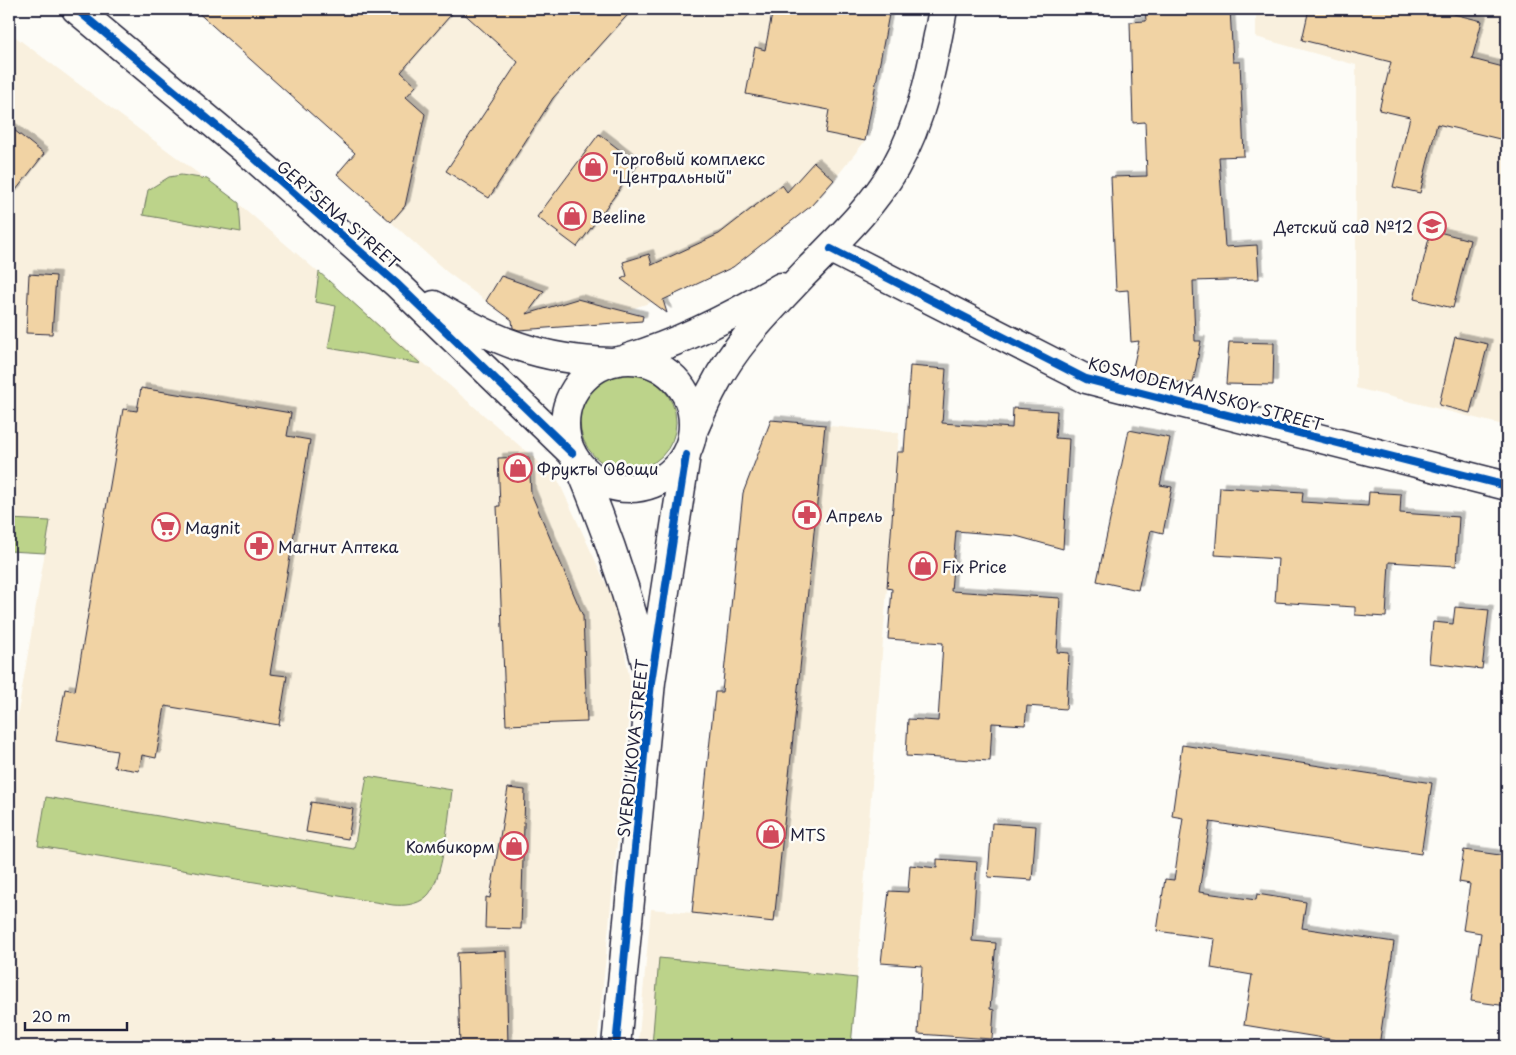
<svg xmlns="http://www.w3.org/2000/svg" width="1516" height="1055" font-family="'Playpen Sans',sans-serif">
<style>
.built{fill:#f9f0de}
.green{fill:#bcd38a;stroke:#6f7a62}
.building{fill:#f1d3a4;stroke:#22223b;filter:url(#shadow)}
.lines{fill:none;stroke-linecap:round;stroke-linejoin:round}
.minor-casing{stroke:#22223b;stroke-width:31}
.minor{stroke:#fdfcf7;stroke-width:28}
.cycleway-casing{stroke:#fdfcf7;stroke-width:11}
.cycleway{stroke:#0057b8;stroke-width:8}
.labels{text-anchor:middle;dominant-baseline:central;stroke-width:5;stroke-linejoin:round;paint-order:stroke}
.poi-label{font-size:16px;fill:#22223b;stroke:#fdfcf7;text-anchor:start}
.street-label{font-size:16px;fill:#22223b;stroke:#fdfcf7}
</style>
<defs>
<filter id="shadow"><feDropShadow dx="4.5" dy="-4.5" stdDeviation="0" flood-color="#0004"/></filter>
</defs>
<rect width="100%" height="100%" fill="#fdfcf7"/>
<filter id="ink" filterUnits="userSpaceOnUse"><feTurbulence type="fractalNoise" baseFrequency=".02" numOctaves="2"/><feDisplacementMap in="SourceGraphic" scale="10" xChannelSelector="R" yChannelSelector="G"/><feConvolveMatrix kernelMatrix="1 2 1 2 8 2 1 2 1" color-interpolation-filters="sRGB"/></filter>
<g filter="url(#ink)">
<path class="built" d="M194,9H890L865,141L834,180L811,206L759,247L722,273L671,296L584,324L543,327L510,319L447,272L337,174L355,153Z
M1256,9H1507V426L1356,388V65L1256,37Z
M9,32L239,204L557,478L616,605L632,692L597,1046H9V766L50,522L9,519Z
M771,420L899,433L857,978L660,958L652,1046H638L651,909L692,913L715,692H722L743,493Z"/>
<path class="green" d="M181,175L207,179L239,203L241,232L143,215L148,190L169,177Z
M319,272L421,364L328,348L336,306L315,302Z
M580 422a48 48 0 1 1 96 0a48 48 0 1 1-96 0Z
M9,519L50,521L45,553L9,551Z
M367,776L452,790C449,814 443,884 426,897C417,905 404,906 393,905L38,846L46,797L354,849Z
M659,958L857,978L851,1046H652Z"/>
<path class="building" d="M194,9H456L401,72L416,86L406,97L425,114L405,206L391,222L337,174L355,153Z
M459,9H633L553,98L489,198L446,171L518,62Z
M773,9H890L865,141L825,133L829,110L746,94L755,47L765,50Z
M1145,9H1230L1233,62H1240L1244,156L1219,157L1225,247L1257,245L1259,279L1193,281L1195,341H1201L1193,383L1174,382L1132,372L1139,341L1131,342L1128,290L1116,291L1111,177L1147,176L1145,122L1133,123L1130,22L1146,21Z
M1309,9H1433L1482,21L1472,59L1507,68V125L1504,140L1437,124L1420,193L1393,187L1410,117L1379,110L1391,62L1302,40Z
M9,126L44,154L9,199Z
M599,134L638,164L577,247L537,217Z
M814,162L834,180L811,206L733,267L663,300L667,313L621,279L627,276L623,262L649,254L652,265L719,234L782,185L787,192Z
M1431,230L1470,240L1453,308L1414,299Z
M29,274L56,276L52,334L26,333Z
M501,276L544,291L527,314L577,299L643,316L642,321L519,330L513,328L512,320L486,301Z
M1455,337L1488,344L1470,413L1439,405Z
M1229,342L1274,343L1273,385L1226,384Z
M910,366L946,369L942,423L1012,428L1013,408L1057,411L1055,438L1069,439L1063,549L1016,536L956,531L951,591L1060,598L1057,652L1069,653L1066,709L1027,706L1025,725L992,723L990,761L906,756L908,719L938,721L943,643L888,639L892,589L887,588L897,452H904Z
M141,388L291,413L287,436L310,440L270,674L287,676L279,725L165,706L156,758L142,755L139,771L114,767L117,751L56,741L65,689L75,691L123,409L137,411Z
M771,420L825,425L774,922L692,913L715,692H722L743,493Z
M1129,430L1170,438L1160,485L1172,487L1163,533L1151,530L1138,590L1097,581Z
M529,457L531,493L583,616L587,722L506,725L497,506H500L498,458Z
M1220,487L1303,492L1302,502L1368,506L1369,492L1401,494L1400,513L1459,517L1456,566L1389,562L1386,617L1355,615V607L1275,602L1278,559L1215,555Z
M1455,607L1489,610L1482,669L1429,663L1433,622L1453,624Z
M1182,745L1432,783L1421,854L1210,822L1199,892L1256,900L1257,894L1306,902L1302,928L1394,942L1379,1046H1334L1335,1040L1244,1025L1252,975L1211,968L1215,939L1157,931L1165,879L1174,880L1183,818L1172,816Z
M508,788L525,790L521,929L485,928L486,897L490,898Z
M311,802L353,809L348,839L306,832Z
M992,823L1036,826L1032,880L988,877Z
M1464,850L1507,856V1006L1471,1001L1481,933L1463,930L1470,884L1459,882Z
M937,859L977,862L972,941L996,943L990,1009L994,1010L992,1039L918,1034L922,966L881,963L889,891L908,892L910,865L937,868Z
M506,951L508,1046H460L457,953Z"/>
<g class="lines">
<defs>
<path id="minor" d="M76,9L244,149L396,283L572,453
M831,249L1086,379L1507,486
M434,305C494,341 540,360 611,362
M628,358C682,342 732,316 781,287
M565 424a64 64 0 1 1 128 0a64 64 0 1 1-128 0Z
M693,431C700,416 706,400 714,386C735,344 772,308 804,274C837,240 871,209 895,168C923,119 933,64 943,9
M579,465C608,533 630,600 648,671
M616,1046L651,682L686,455"/>
</defs>
<use href="#minor" class="minor-casing"/>
<use href="#minor" class="minor"/>
<defs>
<path id="cycleway" d="M76,9L244,149L396,283L572,453
M831,249L1086,379L1507,486
M616,1046L651,682L686,455"/>
</defs>
<use href="#cycleway" class="cycleway-casing"/>
<use href="#cycleway" class="cycleway"/>
</g>
</g>
<defs>
<symbol id="shop-ring" viewBox="-11 -11 22 22"><circle r="9.5" fill="#fdfcf7" stroke="#d1495b" stroke-width="1.5"/><path d="M-5-2.5h2.3a2.7 3.5 0 0 1 5.4 0H5L5.5 6h-11ZM-1.5-2.5h3a1.5 2.3 0 0 0-3 0Z" fill="#d1495b"/></symbol>
<symbol id="school-ring" viewBox="-11 -11 22 22"><circle r="9.5" fill="#fdfcf7" stroke="#d1495b" stroke-width="1.5"/><path d="M0-5L7-2L0 1L-7-2ZM-4 1L0 2.5L4 1V4Q0 6-4 4Z" fill="#d1495b"/></symbol>
<symbol id="pharmacy-ring" viewBox="-11 -11 22 22"><circle r="9.5" fill="#fdfcf7" stroke="#d1495b" stroke-width="1.5"/><path d="M-2-6h4v4h4v4h-4v4h-4v-4h-4v-4h4Z" fill="#d1495b"/></symbol>
<symbol id="supermarket-ring" viewBox="-11 -11 22 22"><circle r="9.5" fill="#fdfcf7" stroke="#d1495b" stroke-width="1.5"/><path d="M-6-5.5h2.5l.6 2H6L4.5 2H-2.5L-4.4-4H-6ZM-1.5 3.2a1.3 1.3 0 1 0 .1 0ZM3 3.2a1.3 1.3 0 1 0 .1 0Z" fill="#d1495b"/></symbol>
</defs>
<g fill-rule="evenodd">
<use href="#shop-ring" x="577" y="151" width="32" height="32"/>
<use href="#shop-ring" x="556" y="200" width="32" height="32"/>
<use href="#school-ring" x="1416" y="210" width="32" height="32"/>
<use href="#shop-ring" x="502" y="452" width="32" height="32"/>
<use href="#pharmacy-ring" x="791" y="499" width="32" height="32"/>
<use href="#supermarket-ring" x="150" y="511" width="32" height="32"/>
<use href="#pharmacy-ring" x="243" y="530" width="32" height="32"/>
<use href="#shop-ring" x="907" y="550" width="32" height="32"/>
<use href="#shop-ring" x="755" y="818" width="32" height="32"/>
<use href="#shop-ring" x="498" y="830" width="32" height="32"/>
</g>
<g class="labels">
<g class="poi-label">
<text x="612" y="158">Торговый комплекс<tspan x="612" dy="18">"Центральный"</tspan></text>
<text x="591" y="216">Beeline</text>
<text x="1413" y="226" text-anchor="end">Детский сад №12</text>
<text x="537" y="468">Фрукты Овощи</text>
<text x="826" y="515">Апрель</text>
<text x="185" y="527">Magnit</text>
<text x="278" y="546">Магнит Аптека</text>
<text x="942" y="566">Fix Price</text>
<text x="790" y="834">MTS</text>
<text x="495" y="846" text-anchor="end">Комбикорм</text>
</g>
<g class="street-label">
<text transform="translate(339 214) rotate(41)">GERTSENA STREET</text>
<text transform="translate(1206 393) rotate(15)">KOSMODEMYANSKOY STREET</text>
<text transform="translate(632 748) rotate(-84)">SVERDLIKOVA STREET</text>
</g>
</g>
<rect width="1516" height="1055" fill="none" stroke="#fdfcf7" stroke-width="30"/>
<rect x="15" y="15" width="1486" height="1025" fill="none" stroke="#22223b" stroke-width="2" filter="url(#ink)"/>
<path d="M25 1022v8h102v-8" fill="none" stroke="#22223b" stroke-width="2.5"/>
<text x="32" y="1022" font-size="15" fill="#22223b" stroke="#fdfcf7" stroke-width="4" paint-order="stroke">20 m</text>
</svg>
